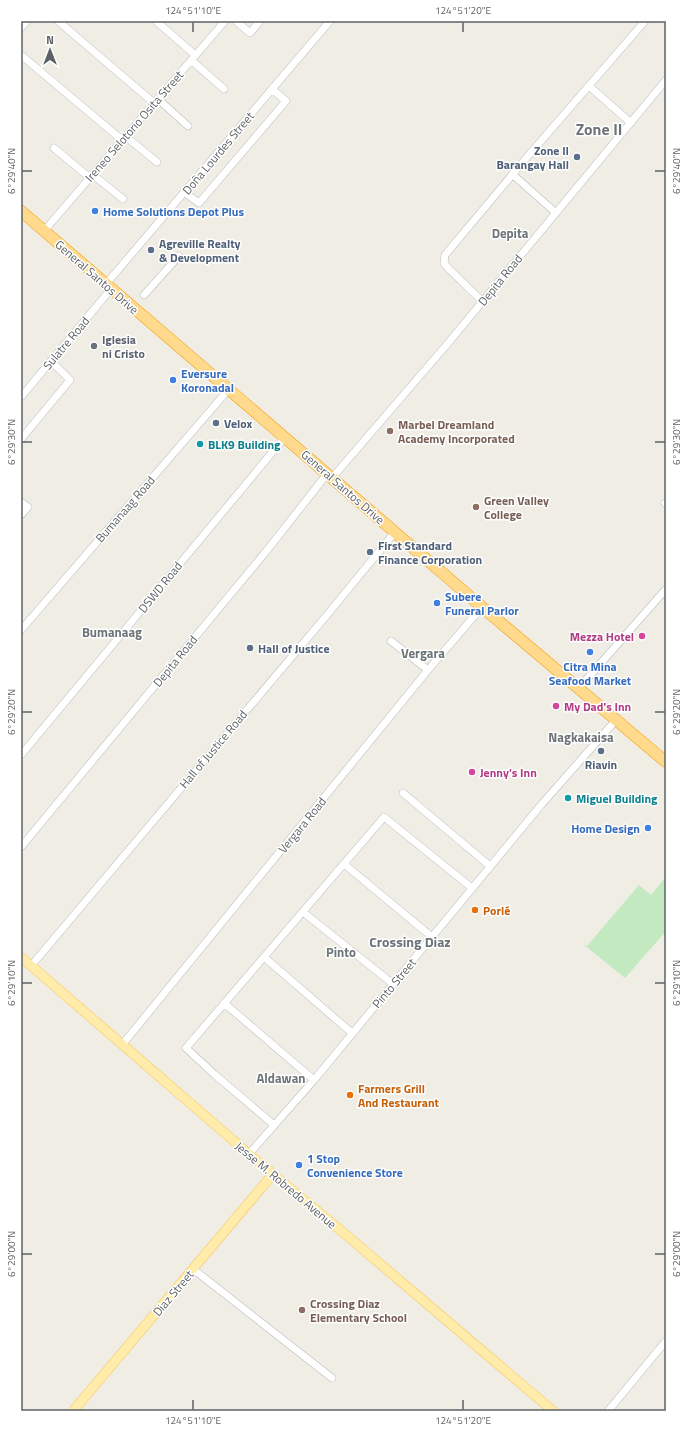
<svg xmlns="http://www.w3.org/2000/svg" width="687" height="1432" font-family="'Titillium Web',sans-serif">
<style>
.grass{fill:#c3e9c0}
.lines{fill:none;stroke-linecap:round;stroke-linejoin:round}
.minor-casing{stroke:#b7bbc0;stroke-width:8}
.major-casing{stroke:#fbc153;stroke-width:10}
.highway-casing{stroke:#f59800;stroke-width:12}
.minor{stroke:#fff;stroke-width:7}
.major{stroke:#ffecab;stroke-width:9}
.highway{stroke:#ffda8d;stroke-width:11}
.ticks{fill:none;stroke:#5d6266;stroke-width:1.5}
.service-dot{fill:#5c6f8a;stroke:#fff;stroke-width:1.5}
.shop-dot{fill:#3f7fe0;stroke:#fff;stroke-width:1.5}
.worship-dot{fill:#6b7280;stroke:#fff;stroke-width:1.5}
.education-dot{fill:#8d6e63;stroke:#fff;stroke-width:1.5}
.culture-dot{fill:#0f9aa8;stroke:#fff;stroke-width:1.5}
.hotel-dot{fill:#d1479c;stroke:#fff;stroke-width:1.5}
.food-dot{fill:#e8710a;stroke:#fff;stroke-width:1.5}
.labels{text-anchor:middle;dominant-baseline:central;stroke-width:3;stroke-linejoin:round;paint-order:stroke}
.street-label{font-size:12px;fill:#5d6266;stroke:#fff}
.service-label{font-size:12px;font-weight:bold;fill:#4e5e75;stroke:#fff;text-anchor:start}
.shop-label{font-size:12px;font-weight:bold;fill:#366cbe;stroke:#fff;text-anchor:start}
.worship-label{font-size:12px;font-weight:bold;fill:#5b616d;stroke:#fff;text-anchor:start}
.education-label{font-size:12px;font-weight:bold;fill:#785e54;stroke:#fff;text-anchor:start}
.culture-label{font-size:12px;font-weight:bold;fill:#0d838f;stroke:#fff;text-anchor:start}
.hotel-label{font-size:12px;font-weight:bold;fill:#b23c85;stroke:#fff;text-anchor:start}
.food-label{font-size:12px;font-weight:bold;fill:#c56008;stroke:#fff;text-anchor:start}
.neighbourhood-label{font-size:13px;font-weight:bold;fill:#6d7478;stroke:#fff}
.quarter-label{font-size:14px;font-weight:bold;fill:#6d7478;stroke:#fff}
.district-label{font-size:16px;font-weight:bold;fill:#6d7478;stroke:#fff}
.neatline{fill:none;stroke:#5d6266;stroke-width:1.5}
.ticks-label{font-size:10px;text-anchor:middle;fill:#5d6266}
</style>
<rect width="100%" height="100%" fill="#f0ede5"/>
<path class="grass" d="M666,877V931L625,978L583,944L587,946L639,885L651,895Z"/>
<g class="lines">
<defs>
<path id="minor" d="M58,21L154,103
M156,21L195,55
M236,21L250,33L260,21
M21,28L27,21
M21,55L122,140
M191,60L224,89
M589,86L631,123
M158,99L188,126
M125,136L157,162
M54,148L90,178
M92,174L123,199
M512,174L555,212
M184,192L199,203L286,101L272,89
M44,231L225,21
M106,284L330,21
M144,295L179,256
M482,301L448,268L444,263L445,255L522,163L645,21
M21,397L111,289
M21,439L70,380L51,361
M332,478L449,342L666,80
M21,502L28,507L21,515
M665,503L666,504
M21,630L229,389
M391,641L428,670
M579,688L666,589
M21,755L285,437
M403,793L490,866
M21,847L268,549L327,474
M344,864L432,937
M303,912L393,984
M264,957L352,1033
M31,966L327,615L395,532
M224,1003L314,1080
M122,1045L428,670L482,607
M274,1125L214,1074L186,1048L384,817L472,888
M249,1154L314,1080L541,805L616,720
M193,1269L332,1378
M608,1411L666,1341"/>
<path id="major" d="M21,957L249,1154L345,1234L553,1411
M73,1411L273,1174"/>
<path id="highway" d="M21,211L482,607L666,762"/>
</defs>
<use href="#minor" class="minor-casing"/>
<use href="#major" class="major-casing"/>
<use href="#highway" class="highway-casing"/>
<use href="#minor" class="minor"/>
<use href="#major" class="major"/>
<use href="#highway" class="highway"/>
</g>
<path class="ticks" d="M193,22V32M463,22V32M22,171H32M655,171H665M22,442H32M655,442H665M22,712H32M655,712H665M22,983H32M655,983H665M22,1254H32M655,1254H665M193,1400V1410M463,1400V1410"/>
<g class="service-dot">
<circle cx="577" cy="157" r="4"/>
<circle cx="151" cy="250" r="4"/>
<circle cx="216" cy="423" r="4"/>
<circle cx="370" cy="552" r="4"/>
<circle cx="250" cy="648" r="4"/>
<circle cx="601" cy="751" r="4"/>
</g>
<g class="shop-dot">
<circle cx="95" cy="211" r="4"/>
<circle cx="173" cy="380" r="4"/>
<circle cx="437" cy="603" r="4"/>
<circle cx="590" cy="652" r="4"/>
<circle cx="648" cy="828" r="4"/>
<circle cx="299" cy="1165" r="4"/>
</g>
<circle class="worship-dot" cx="94" cy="346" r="4"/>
<g class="education-dot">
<circle cx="390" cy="431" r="4"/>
<circle cx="476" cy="507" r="4"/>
<circle cx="302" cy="1310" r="4"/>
</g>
<g class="culture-dot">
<circle cx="200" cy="444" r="4"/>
<circle cx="568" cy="798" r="4"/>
</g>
<g class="hotel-dot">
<circle cx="642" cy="636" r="4"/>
<circle cx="556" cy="706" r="4"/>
<circle cx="472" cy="772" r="4"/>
</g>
<g class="food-dot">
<circle cx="475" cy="910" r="4"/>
<circle cx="350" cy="1095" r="4"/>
</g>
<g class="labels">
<g class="street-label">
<text transform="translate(134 126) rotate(-49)">Ireneo Selotorio Osita Street</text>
<text transform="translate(218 153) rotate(-50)">Doña Lourdes Street</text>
<text transform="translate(97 277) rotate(41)">General Santos Drive</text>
<text transform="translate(500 280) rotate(-51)">Depita Road</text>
<text transform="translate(66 343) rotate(-50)">Sulatre Road</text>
<text transform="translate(343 487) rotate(41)">General Santos Drive</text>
<text transform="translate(125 509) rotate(-49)">Bumanaag Road</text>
<text transform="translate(160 587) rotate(-51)">DSWD Road</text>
<text transform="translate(175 661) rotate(-51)">Depita Road</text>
<text transform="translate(213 749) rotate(-50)">Hall of Justice Road</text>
<text transform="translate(302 825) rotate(-51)">Vergara Road</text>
<text transform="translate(394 983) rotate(-50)">Pinto Street</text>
<text transform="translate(286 1185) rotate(40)">Jesse M. Robredo Avenue</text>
<text transform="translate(173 1293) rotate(-50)">Diaz Street</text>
</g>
<g class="service-label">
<text x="569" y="150" text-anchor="end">Zone II<tspan x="569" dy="14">Barangay Hall</tspan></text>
<text x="159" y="243">Agreville Realty<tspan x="159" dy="14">&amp; Development</tspan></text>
<text x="224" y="423">Velox</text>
<text x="378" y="545">First Standard<tspan x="378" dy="14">Finance Corporation</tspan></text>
<text x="258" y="648">Hall of Justice</text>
<text x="601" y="764" text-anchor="middle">Riavin</text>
</g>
<g class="shop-label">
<text x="103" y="211">Home Solutions Depot Plus</text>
<text x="181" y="373">Eversure<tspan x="181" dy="14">Koronadal</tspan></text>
<text x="445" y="596">Subere<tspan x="445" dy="14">Funeral Parlor</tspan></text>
<text x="590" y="666" text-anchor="middle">Citra Mina<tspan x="590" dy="14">Seafood Market</tspan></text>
<text x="640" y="828" text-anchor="end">Home Design</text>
<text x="307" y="1158">1 Stop<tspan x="307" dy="14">Convenience Store</tspan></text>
</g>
<g class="worship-label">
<text x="102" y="339">Iglesia<tspan x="102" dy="14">ni Cristo</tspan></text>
</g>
<g class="education-label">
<text x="398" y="424">Marbel Dreamland<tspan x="398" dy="14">Academy Incorporated</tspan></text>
<text x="484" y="500">Green Valley<tspan x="484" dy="14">College</tspan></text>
<text x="310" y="1303">Crossing Diaz<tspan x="310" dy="14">Elementary School</tspan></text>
</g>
<g class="culture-label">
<text x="208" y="444">BLK9 Building</text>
<text x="576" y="798">Miguel Building</text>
</g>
<g class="hotel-label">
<text x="634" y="636" text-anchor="end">Mezza Hotel</text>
<text x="564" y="706">My Dad's Inn</text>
<text x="480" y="772">Jenny's Inn</text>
</g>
<g class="food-label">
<text x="483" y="910">Porlé</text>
<text x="358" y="1088">Farmers Grill<tspan x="358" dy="14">And Restaurant</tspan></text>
</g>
<g class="neighbourhood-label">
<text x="510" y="233">Depita</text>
<text x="112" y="632">Bumanaag</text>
<text x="423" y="653">Vergara</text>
<text x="581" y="737">Nagkakaisa</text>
<text x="341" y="952">Pinto</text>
<text x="281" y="1078">Aldawan</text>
</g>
<g class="quarter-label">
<text x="410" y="941">Crossing Diaz</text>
</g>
<g class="district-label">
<text x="599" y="129">Zone II</text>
</g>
</g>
<rect width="687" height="1432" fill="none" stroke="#ffffff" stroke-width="44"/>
<g transform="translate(50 50)" stroke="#ffffff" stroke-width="3" paint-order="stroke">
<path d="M0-3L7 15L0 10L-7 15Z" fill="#5d6266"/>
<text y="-6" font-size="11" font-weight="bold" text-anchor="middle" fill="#5d6266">N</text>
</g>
<rect x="22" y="22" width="643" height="1388" class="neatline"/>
<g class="ticks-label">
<text x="193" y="14">124°51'10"E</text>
<text x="463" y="14">124°51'20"E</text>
<text transform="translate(11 171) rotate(-90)" y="4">6°29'40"N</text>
<text transform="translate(676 171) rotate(-90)" y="4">6°29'40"N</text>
<text transform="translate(11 442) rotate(-90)" y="4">6°29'30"N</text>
<text transform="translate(676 442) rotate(-90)" y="4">6°29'30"N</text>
<text transform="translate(11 712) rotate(-90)" y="4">6°29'20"N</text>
<text transform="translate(676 712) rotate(-90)" y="4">6°29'20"N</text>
<text transform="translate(11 983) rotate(-90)" y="4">6°29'10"N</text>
<text transform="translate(676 983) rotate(-90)" y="4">6°29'10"N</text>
<text transform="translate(11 1254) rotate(-90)" y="4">6°29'00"N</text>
<text transform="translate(676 1254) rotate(-90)" y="4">6°29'00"N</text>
<text x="193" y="1424">124°51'10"E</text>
<text x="463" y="1424">124°51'20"E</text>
</g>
</svg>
